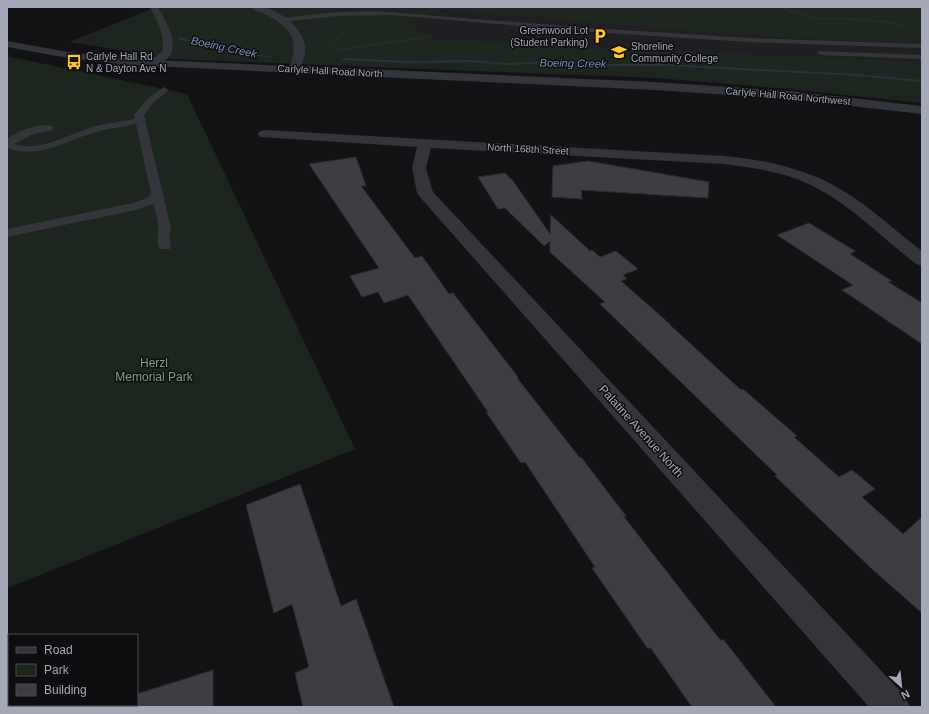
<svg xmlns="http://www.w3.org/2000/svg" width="929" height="714" font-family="Arial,sans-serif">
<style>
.built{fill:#1f1f22}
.green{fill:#1d251f}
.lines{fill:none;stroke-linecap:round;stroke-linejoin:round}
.stream{fill:#28313a;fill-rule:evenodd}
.building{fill:#3d3d43;stroke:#2d2d31}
.path{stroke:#3a3b42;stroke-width:1;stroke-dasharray:1 1.5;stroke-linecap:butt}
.service{fill:#34343b;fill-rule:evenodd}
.minor{fill:#34343b;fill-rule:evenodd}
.tertiary{fill:#34343b;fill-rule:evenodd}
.labels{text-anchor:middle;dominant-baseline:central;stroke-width:3;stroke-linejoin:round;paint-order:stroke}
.far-poi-label{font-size:10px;fill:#a4a8b7;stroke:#0e0e10;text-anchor:start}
.far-street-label{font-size:10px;fill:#a4a8b7;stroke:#0e0e10}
.far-water-label{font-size:11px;font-style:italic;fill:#7793b5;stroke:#0e0e10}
.park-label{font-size:12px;fill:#79a47f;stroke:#0e0e10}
.street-label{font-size:12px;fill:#a4a8b7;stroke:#0e0e10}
</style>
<rect width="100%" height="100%" fill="#131315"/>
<path class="built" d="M922,7V103L790,89L658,78L326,65L285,12Z"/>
<path class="green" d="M156,7H922V44L724,34L443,10L406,19L429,39L922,62V103L790,89L658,78L174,59L69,42Z
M7,56L187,94L355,449L7,588Z"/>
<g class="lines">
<path class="stream" d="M178,37L252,54L271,56L269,57L252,56L178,39Z
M343,58L408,61L471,60L505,63L557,61L611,64H666L856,74L922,80V82L856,76L666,66H611L557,63L505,65L471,62L408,63L341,60Z"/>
</g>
<path class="building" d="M356,157L366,186H361L415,258L422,256L449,294L453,293L518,377L517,378L580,458L581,457L626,516L624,517L721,641L723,639L776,707H692L650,647L648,649L592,568L595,567L525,462L521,463L486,412H488L408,295L384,303L378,292L362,297L350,276L379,268L309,164Z
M588,161L709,182L708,198L581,190L582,199L552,197L553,166Z
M505,173L513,181L550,234L551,215L590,251L592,250L600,257L616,251L638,269L623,275L627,279L621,281L671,325H670L741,390L743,389L797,436L794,437L839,477L852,470L875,489L862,497L903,534L922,517V613L872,569L775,476L777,475L600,304L605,302L550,252V241L544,246L505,208L498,209L478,177Z
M809,223L855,251L850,254L892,281L888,282L922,303V344L842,290L853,285L777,235Z
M300,484L341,606L356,599L394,707H303L295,673L309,667L292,604L274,613L246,505Z
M213,670V707H113V705H137V694Z"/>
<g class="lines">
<path class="path" d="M621,7L617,9L621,13
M777,7L819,19H855L894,23L904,26
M321,50L346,32
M338,50L432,36"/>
<path class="service" d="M374,11L591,28L748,38L922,44V48L748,42L591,32L392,15L337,16L282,22L279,20L282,18L337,12Z
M818,51L922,55V59L821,55L817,53Z
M164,87L168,90L167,92L153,103L144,115L171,228L169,237L171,246L170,249H160C155,241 159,235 158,226C158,219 155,211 153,204L136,210L7,237V229L133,203L145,199L151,194L136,124C124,127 112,128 100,131C69,139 39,160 7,148V139C17,131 39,123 52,126L54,128L52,130L31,135L14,144C39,153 69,134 92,127C106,123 121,122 135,119L134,115L147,99Z"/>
<path class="minor" d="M150,7H158C170,28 187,58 152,66L146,63L162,52C166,36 157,21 150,7Z
M265,130L723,156C765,160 806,168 842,190C871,207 895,231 922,251V266L916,264C877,234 842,195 794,178C771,170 747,167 723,164L431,148L426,168L433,192L904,695L910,707H869L419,196L417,193L412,168L417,147L260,137L258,134L260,131Z"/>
<path class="tertiary" d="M251,7C254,7 259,6 263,7C280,11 302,27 305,45C306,52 304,60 301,66L654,82L790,91L922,106V114L790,99L654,90L129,65L68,58L7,47V41L68,52L129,59L290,66C300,38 289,26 264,14C260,12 254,11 251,7Z"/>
</g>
<defs>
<symbol id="parking-bare" viewBox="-9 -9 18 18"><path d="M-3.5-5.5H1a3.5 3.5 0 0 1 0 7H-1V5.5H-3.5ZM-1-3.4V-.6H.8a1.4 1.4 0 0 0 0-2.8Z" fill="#ffc722" stroke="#0e0e10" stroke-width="2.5" paint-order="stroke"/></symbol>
<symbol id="university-bare" viewBox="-9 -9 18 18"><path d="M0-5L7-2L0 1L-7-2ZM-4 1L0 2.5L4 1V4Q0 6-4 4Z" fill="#ffc722" stroke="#0e0e10" stroke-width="2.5" paint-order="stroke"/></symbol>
<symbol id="bus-bare" viewBox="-9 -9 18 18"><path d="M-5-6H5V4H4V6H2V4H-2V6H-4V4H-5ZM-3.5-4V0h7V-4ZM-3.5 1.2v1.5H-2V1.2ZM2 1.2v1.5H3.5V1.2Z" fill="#ffc722" stroke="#0e0e10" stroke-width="2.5" paint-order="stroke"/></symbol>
</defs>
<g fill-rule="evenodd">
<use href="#parking-bare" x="589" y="25" width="22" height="22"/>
<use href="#university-bare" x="608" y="41" width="22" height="22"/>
<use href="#bus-bare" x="63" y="51" width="22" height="22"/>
</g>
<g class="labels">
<g class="far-poi-label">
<text x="588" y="30" text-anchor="end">Greenwood Lot<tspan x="588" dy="12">(Student Parking)</tspan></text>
<text x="631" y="46">Shoreline<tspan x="631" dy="12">Community College</tspan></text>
<text x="86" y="56">Carlyle Hall Rd<tspan x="86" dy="12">N &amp; Dayton Ave N</tspan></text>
</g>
<g class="far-street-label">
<text transform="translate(330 71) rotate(3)">Carlyle Hall Road North</text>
<text transform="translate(788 96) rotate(5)">Carlyle Hall Road Northwest</text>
<text transform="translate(528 149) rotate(3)">North 168th Street</text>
</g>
<g class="far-water-label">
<text transform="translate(224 47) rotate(12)">Boeing Creek</text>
<text transform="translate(573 63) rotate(1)">Boeing Creek</text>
</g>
<g class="park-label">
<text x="154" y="363">Herzl<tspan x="154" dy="14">Memorial Park</tspan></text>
</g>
<g class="street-label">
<text transform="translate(641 431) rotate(48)">Palatine Avenue North</text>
</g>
</g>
<rect width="929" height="714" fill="none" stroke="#a4a8b7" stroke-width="16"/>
<rect x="8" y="634" width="130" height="72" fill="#0e0e10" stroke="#4a4c53"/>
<rect x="16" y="647" width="20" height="6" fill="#34343b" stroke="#4a4c53"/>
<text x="44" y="654" font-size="12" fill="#a4a8b7">Road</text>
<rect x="16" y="664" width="20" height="12" fill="#1d251f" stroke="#4a4c53"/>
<text x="44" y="674" font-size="12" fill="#a4a8b7">Park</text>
<rect x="16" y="684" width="20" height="12" fill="#3d3d43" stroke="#4a4c53"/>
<text x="44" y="694" font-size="12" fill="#a4a8b7">Building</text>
<g transform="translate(901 686) rotate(153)" stroke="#0e0e10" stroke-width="3" paint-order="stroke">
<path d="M0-3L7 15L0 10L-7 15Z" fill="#a4a8b7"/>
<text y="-6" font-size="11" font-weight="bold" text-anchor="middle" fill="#a4a8b7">N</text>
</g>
</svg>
